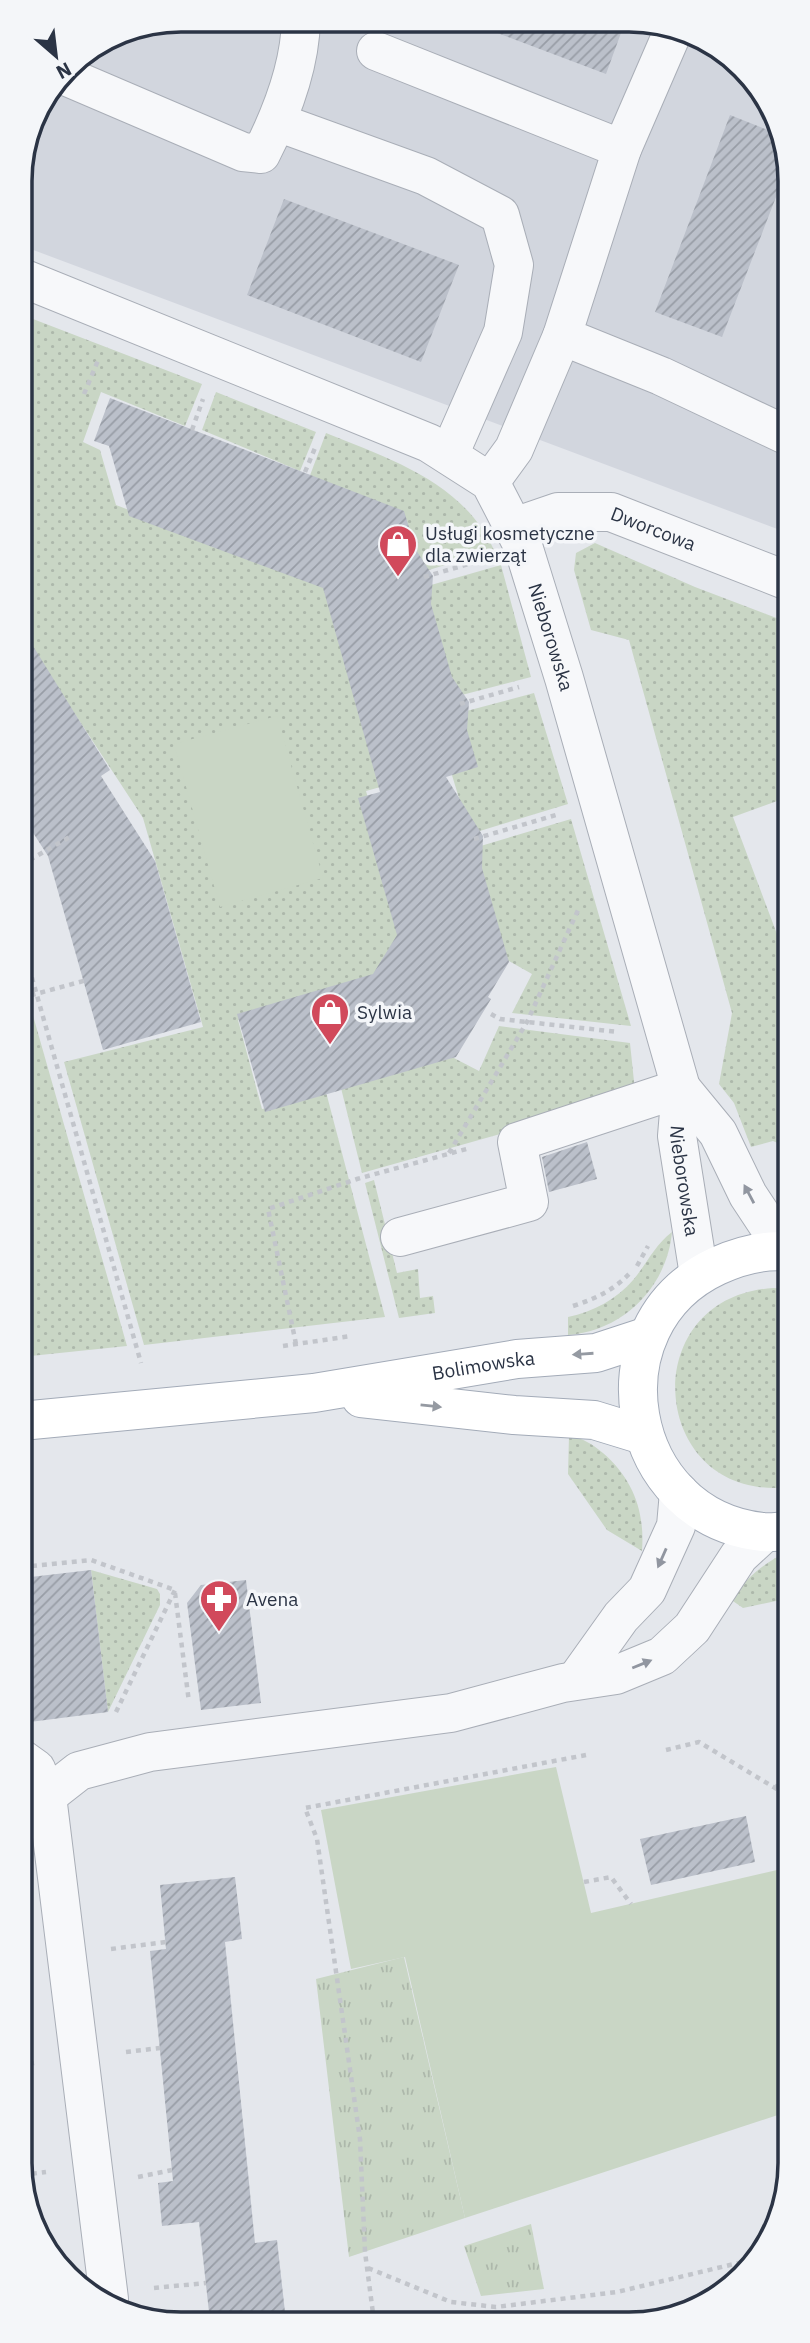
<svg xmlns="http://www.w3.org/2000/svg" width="810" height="2343" font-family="'IBM Plex Sans',sans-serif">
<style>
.built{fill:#d2d6de}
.grass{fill:url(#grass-dots)}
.park{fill:url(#park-tufts)}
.pitch{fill:#c9d6c5}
.building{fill:url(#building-hatch)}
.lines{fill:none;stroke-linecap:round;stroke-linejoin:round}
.minor-casing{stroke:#a9aeb7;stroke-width:40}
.major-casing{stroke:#a3abb8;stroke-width:40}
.path{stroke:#c2c5cb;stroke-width:4.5;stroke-dasharray:5 5;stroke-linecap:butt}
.minor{stroke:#f7f8fa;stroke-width:38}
.major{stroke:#fff;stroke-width:38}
.oneway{fill:#9196a0}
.oneway2{fill:#959aa2}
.labels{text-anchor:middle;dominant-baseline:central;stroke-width:7;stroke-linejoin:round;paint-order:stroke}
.street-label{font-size:19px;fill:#2b3445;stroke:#f4f6f9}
.poi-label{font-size:19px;fill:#2b3445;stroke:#f4f6f9;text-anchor:start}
.rim{fill:none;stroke:#2b3445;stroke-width:3.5}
</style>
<defs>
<pattern id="grass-dots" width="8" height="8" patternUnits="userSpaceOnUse" patternTransform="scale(1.75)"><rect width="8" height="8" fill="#c9d6c5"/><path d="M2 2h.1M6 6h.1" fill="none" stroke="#adb8ab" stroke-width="1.8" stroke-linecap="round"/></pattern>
<pattern id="park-tufts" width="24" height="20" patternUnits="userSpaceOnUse" patternTransform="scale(1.75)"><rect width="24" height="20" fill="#c9d6c5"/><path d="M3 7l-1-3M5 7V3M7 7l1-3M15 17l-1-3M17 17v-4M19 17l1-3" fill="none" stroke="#adb8ab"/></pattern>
<pattern id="building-hatch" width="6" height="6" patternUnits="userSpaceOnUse" patternTransform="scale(1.75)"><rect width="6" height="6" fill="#bbc0ca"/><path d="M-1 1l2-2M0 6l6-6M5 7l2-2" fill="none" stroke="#989da6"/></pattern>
</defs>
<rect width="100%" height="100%" fill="#e4e7ec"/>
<path class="built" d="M181,19L661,22L743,66L788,149V533L20,245V170L36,110L74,60L119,31Z"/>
<path class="grass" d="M20,314L202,384L185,426L101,392L83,442L100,450L116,505L330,587L384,786L366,791L412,952L389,982L238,1020L262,1109L326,1092L385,1317L144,1345L64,1062L203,1027L143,818L20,630Z
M216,392L316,432L300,471L202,430Z
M326,433C390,459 463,482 494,550L419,573L309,478Z
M595,543L695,587L787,622L788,797L733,817L789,966V1148L773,1141L751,1147L734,1103L719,1084L732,1013L629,640L591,630L574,570L576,553Z
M501,565L531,677L454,697L424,587Z
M534,693L568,804L470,834L451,772L459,713Z
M571,819L631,1026L512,1013L532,974L507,960L474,848Z
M30,1005L127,1346L21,1357V1007Z
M499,1026L630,1043L635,1091L525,1127L362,1173L341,1088L450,1056L479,1071Z
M374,1180L397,1273L418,1269L420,1298L433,1296L435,1313L399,1318L365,1183Z
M672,1232C667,1287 623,1331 568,1335V1317C593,1312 617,1299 634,1279C647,1263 655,1245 672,1232Z
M773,1288L789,1289V1487C649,1503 632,1297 773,1288Z
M569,1436C582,1437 593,1445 603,1453C633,1479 645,1511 642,1551L607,1530L568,1474Z
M790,1551V1598L743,1608L730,1599C747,1578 764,1562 790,1551Z
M91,1570L157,1589L160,1594V1605L108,1712Z"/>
<path class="park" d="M404,1957L465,2218L349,2257L316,1979Z
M531,2224L544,2289L481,2296L464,2246Z"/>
<path class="pitch" d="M277,716L323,878L220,907L174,744Z
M556,1767L591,1913L790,1867V2111L465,2218L405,1957L351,1969L321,1810Z"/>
<path class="building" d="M480,21L623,22H625L606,74L479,26Z
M730,115L780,135L788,149V166L722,337L655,312Z
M284,199L459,265L421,362L247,295Z
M110,398L404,511L416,550L433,576L431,604L452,677L469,702L467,730L478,767L446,777L483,836L482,868L509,962L488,997L491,999L456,1057L265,1112L237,1014L373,974L397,935L358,798L380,792L323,588L129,516L109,446L94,441Z
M20,625L110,770L101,776L155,861L201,1022L103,1050L48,856L21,814Z
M587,1142L597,1179L549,1192L542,1157Z
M91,1570L108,1712L22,1723V1578Z
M246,1580L261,1703L201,1710L187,1603L201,1585Z
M746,1816L755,1862L651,1885L640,1839Z
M235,1877L242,1939L225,1942L255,2243L277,2240L286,2321H210L199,2222L162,2226L158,2183L173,2181L150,1951L166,1949L160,1885Z"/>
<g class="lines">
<defs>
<g id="minor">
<path d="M674,29L622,149L562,336L661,376L788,436"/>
<path d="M376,51L622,149"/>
<path d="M63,75L243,152L261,154C282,113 300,66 301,20"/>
<path d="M277,122L426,176L500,215L514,265L503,332L449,455"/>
<path id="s1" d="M20,277L429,443L490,482L523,546L564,678L681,1088L677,1136L699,1275"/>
<path d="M490,482L514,449L562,336"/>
<path id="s2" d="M514,527L558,512H611L788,581"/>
<path d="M681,1088L718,1133L748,1195L785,1251"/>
<path d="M400,1237L529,1202L517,1142L681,1088"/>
<path d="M576,1680L621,1617L647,1590L676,1526L679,1492"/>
<path d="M22,1759L36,1769L47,1796L109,2299"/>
<path d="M47,1796L79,1771L150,1752L451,1713L563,1683L616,1675L662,1656L692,1628L739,1556L764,1533"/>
</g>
<g id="major">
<path d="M789,1252C764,1249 739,1256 717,1266C590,1325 624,1518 763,1532C771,1533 781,1531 790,1531"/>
<path d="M361,1398L514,1415L594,1420L643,1435"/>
<path id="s3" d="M21,1421L314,1393L517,1359L596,1353L648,1336"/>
</g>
</defs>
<use href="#minor" class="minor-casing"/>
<use href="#major" class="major-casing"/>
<path class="path" d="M84,394L99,358
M192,430L203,399
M305,472L315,448
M424,577L479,561
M460,704L519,687
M474,839L556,815
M21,865L73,835
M21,939L141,1363
M21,998L87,980
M491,1014L500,1019L618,1032
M449,1153L527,1022L579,908
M637,1266L648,1246
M573,1306C597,1298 614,1290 631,1272
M296,1344L268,1209L357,1179L470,1148
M283,1346L351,1336
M22,1567L91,1560L175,1590
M175,1593L189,1702
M116,1712L175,1590
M666,1750L699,1742L790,1797
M775,1786L790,1789
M584,1882L611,1877L631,1904
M111,1949L166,1942
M126,2052L160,2048
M22,2065L34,2063
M22,2175L46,2172
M138,2177L172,2170
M368,2268L451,2302L496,2307L617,2292L755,2259
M154,2288L206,2283
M374,2321L365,2252L360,2139L317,1839L305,1808L586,1755"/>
<use href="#minor" class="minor"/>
<use href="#major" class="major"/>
</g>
<defs><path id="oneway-solid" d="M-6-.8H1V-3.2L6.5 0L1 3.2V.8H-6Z" transform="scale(1.75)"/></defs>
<g class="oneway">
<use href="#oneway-solid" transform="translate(749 1194) rotate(-118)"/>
<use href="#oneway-solid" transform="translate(662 1558) rotate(114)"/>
<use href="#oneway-solid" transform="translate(642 1664) rotate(-22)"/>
</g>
<g class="oneway2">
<use href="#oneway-solid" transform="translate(583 1354) rotate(176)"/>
<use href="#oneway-solid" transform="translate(431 1406) rotate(6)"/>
</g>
<defs>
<symbol id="shop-pin" viewBox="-11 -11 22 30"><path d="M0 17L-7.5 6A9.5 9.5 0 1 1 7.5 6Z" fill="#d1495b" stroke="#f4f6f9"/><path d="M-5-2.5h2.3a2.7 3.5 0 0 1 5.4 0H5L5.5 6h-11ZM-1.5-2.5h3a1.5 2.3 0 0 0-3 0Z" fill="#fff"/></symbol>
<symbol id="pharmacy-pin" viewBox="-11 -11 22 30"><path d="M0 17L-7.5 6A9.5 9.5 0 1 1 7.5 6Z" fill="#d1495b" stroke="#f4f6f9"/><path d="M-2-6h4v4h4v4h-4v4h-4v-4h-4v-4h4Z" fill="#fff"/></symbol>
</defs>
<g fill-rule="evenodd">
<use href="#shop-pin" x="376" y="522" width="44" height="60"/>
<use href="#shop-pin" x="308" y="990" width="44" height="60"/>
<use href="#pharmacy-pin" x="197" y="1577" width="44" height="60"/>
</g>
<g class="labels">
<g class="street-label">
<text stroke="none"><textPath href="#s2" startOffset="145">Dworcowa</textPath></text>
<text stroke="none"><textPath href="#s1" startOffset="681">Nieborowska</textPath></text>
<text stroke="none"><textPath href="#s1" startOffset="1244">Nieborowska</textPath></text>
<text stroke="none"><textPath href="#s3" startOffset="466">Bolimowska</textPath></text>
</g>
<g class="poi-label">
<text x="425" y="533">Usługi kosmetyczne<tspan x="425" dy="22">dla zwierząt</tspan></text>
<text x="357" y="1012">Sylwia</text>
<text x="246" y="1599">Avena</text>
</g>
</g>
<path d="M0 0H810V2343H0ZM181 32H629A149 149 0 0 1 778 181V2163A149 149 0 0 1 629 2312H181A149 149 0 0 1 32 2163V181A149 149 0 0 1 181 32Z" fill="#f4f6f9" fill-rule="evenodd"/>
<path class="rim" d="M181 32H629A149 149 0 0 1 778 181V2163A149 149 0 0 1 629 2312H181A149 149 0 0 1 32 2163V181A149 149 0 0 1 181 32Z"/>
<g transform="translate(56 56) rotate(152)" stroke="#f4f6f9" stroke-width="5" paint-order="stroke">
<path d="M0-5L12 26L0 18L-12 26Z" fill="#2b3445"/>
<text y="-10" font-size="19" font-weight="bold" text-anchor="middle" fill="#2b3445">N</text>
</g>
</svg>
